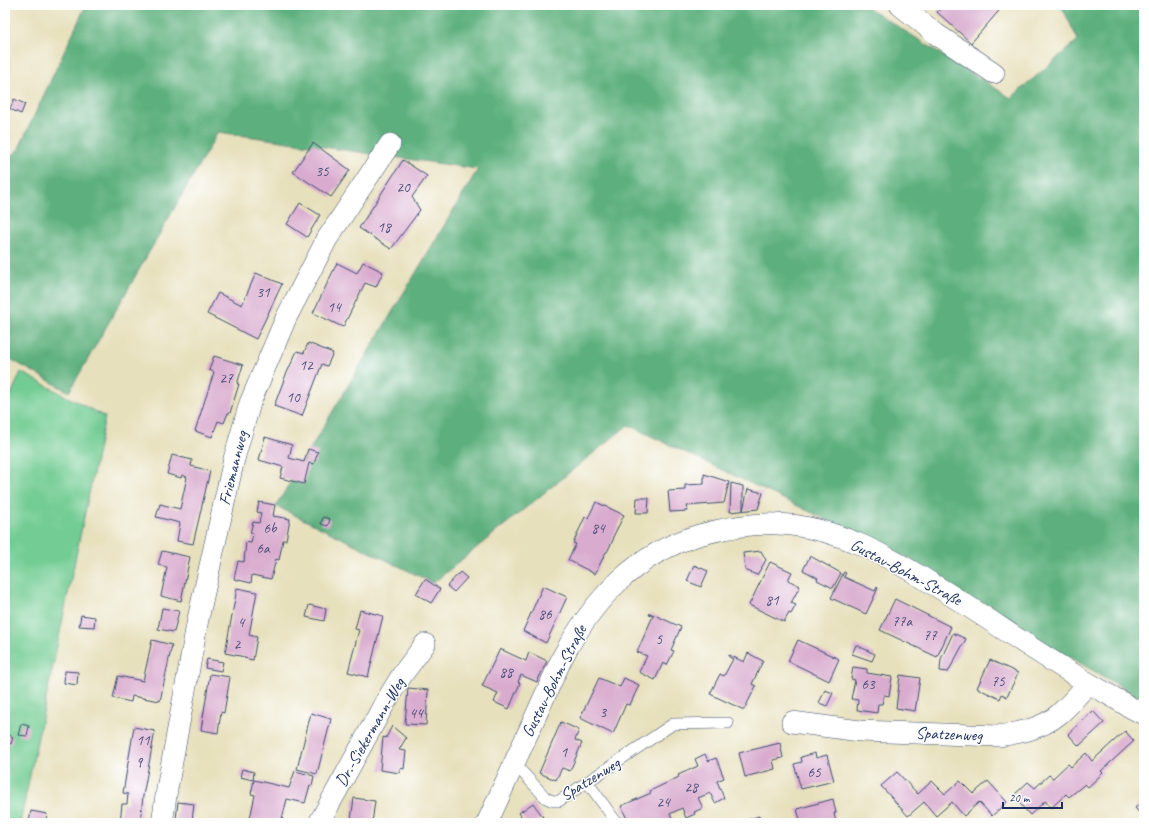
<svg xmlns="http://www.w3.org/2000/svg" width="1149" height="828" font-family="Caveat,sans-serif">
<style>
.green{fill:#72cc93;stroke:#467e78}
.forest{fill:#5db07d;stroke:#3c706e}
.building{fill:#d9accf}
.lines{fill:none;stroke-linecap:round;stroke-linejoin:round}
.service-casing{stroke:#3a4a6c;stroke-width:12}
.minor-casing{stroke:#3a4a6c;stroke-width:22}
.service{stroke:#fff;stroke-width:11}
.minor{stroke:#fff;stroke-width:21}
.labels{text-anchor:middle;dominant-baseline:central;stroke-width:3;stroke-linejoin:round;paint-order:stroke}
.number-label{font-size:15px;fill:#4a4e7a}
.street-label{font-size:17px;fill:#1b2f5e;stroke:#fff}
</style>
<rect width="100%" height="100%" fill="#fff"/>
<filter id="ink" filterUnits="userSpaceOnUse"><feTurbulence type="fractalNoise" baseFrequency=".025" numOctaves="2"/><feDisplacementMap in="SourceGraphic" scale="8" xChannelSelector="R" yChannelSelector="G"/><feConvolveMatrix kernelMatrix="1 2 1 2 8 2 1 2 1" color-interpolation-filters="sRGB"/></filter>
<filter id="wash" filterUnits="userSpaceOnUse"><feTurbulence type="fractalNoise" baseFrequency=".012" numOctaves="4" result="noise"/><feDisplacementMap in="SourceGraphic" scale="16" xChannelSelector="R" yChannelSelector="G"/><feGaussianBlur stdDeviation="0.9" result="paint"/><feColorMatrix in="noise" values="0 0 0 0 0 0 0 0 0 0 0 0 0 0 0 0 0 1.4 0 .05"/><feComposite in="paint" operator="in"/></filter>
<g filter="url(#wash)">
<rect width="100%" height="100%" fill="#e7e0bc"/>
<path class="green" d="M21,372L105,417L20,823H5V408Z"/>
<path class="forest" d="M86,5H864L1011,98L1078,40L1061,5H1144V700L1054,648L1025,643L911,560L628,425L433,583L276,506L478,169L218,132L69,392L5,356V160L18,150Z"/>
<g id="blocks">
<path class="building" d="M943,5H1004L971,43L937,12Z
M14,99L25,104L21,114L10,109Z
M313,143L350,170L331,197L293,172Z
M403,160L427,176L412,197L420,210L391,249L359,228Z
M300,203L320,215L307,237L287,224Z
M363,262L383,272L376,287L365,283L343,327L313,313L337,263L357,273Z
M256,273L282,284L256,339L207,314L218,293L242,305Z
M308,343L333,353L327,366L322,364L302,416L274,406L285,377L297,351L304,353Z
M214,356L243,365L237,384H239L230,413H228L224,423L218,421L212,437L195,431L214,372L209,370Z
M265,437L292,445L289,458L304,462L308,449L318,452L314,464L309,463L304,484L280,478L283,467L259,460Z
M172,455L192,460L191,466L210,471L193,544L177,541L180,523L156,517L160,504L180,509L187,477L182,475L181,478L167,474Z
M704,474L729,482L724,503L687,506L688,511L670,512L668,491L685,490V485L704,484Z
M731,483L743,486V510L748,489L763,493L758,509L730,512Z
M637,498H649L648,513H636Z
M259,502L275,505L273,516L290,519L286,540H283L279,560L276,559L271,579L252,575L251,583L234,579L238,561L244,562L246,542L251,543L253,533H250L253,522L259,523L261,513L257,512Z
M596,502L624,515L613,537L614,538L607,552H606L595,574L568,560L576,544L573,543L585,517L588,518Z
M323,517L330,519L328,526L321,524Z
M162,551L190,557L181,601L161,596L167,567L158,565Z
M761,551L766,560L757,575L745,570L743,553Z
M810,556L841,573L833,588L817,580L818,578L803,570Z
M770,562L792,572L788,580L800,586L791,603L796,605L791,614L789,613L784,622L749,605Z
M694,565L708,571L701,587L687,581Z
M460,572L467,578L454,592L447,586Z
M844,572L846,573L844,577L875,591L877,587L878,588L866,614L831,598Z
M425,579L440,589L431,603L416,594Z
M543,586L567,597L546,643L523,631Z
M237,588L257,592L249,635L257,637L253,660L244,658L245,657L225,653Z
M895,599L951,627L937,657L880,630Z
M309,605L326,609L324,621L306,617Z
M162,608L179,611L174,632L158,629Z
M360,610L383,616L368,677L348,672L359,630L355,629Z
M650,613L681,627L671,650L674,651L667,665L663,663L655,680L639,672L647,656L637,652L653,616L649,615Z
M81,615L95,617L94,627L79,626Z
M953,633L966,639L948,672L940,671L941,659Z
M152,640L172,645L160,701L132,696L131,702L113,698L118,676L143,681Z
M798,640L839,659L829,681L788,661Z
M856,645L875,654L872,661L852,654Z
M500,649L526,661L529,652L547,661L537,682L521,675L518,682L520,683L509,709L494,702L498,693L482,686Z
M748,653L763,661L752,684L756,686L744,710L710,694L720,674L724,676L733,659L729,657V655L744,662Z
M207,659L223,662L221,671L205,668Z
M990,660L1018,673L1007,697L1002,694L1000,699L977,688Z
M853,667L867,669V673L892,677L889,696L884,695L882,704H878L877,713L857,710L858,700L851,699L855,680L851,679Z
M65,671L78,672L77,685L64,683Z
M210,674L230,677L224,713L221,712L218,733L201,730Z
M900,675L920,678L915,711L896,708Z
M599,678L620,687L624,678L639,685L630,705L626,704L613,734L580,718Z
M408,688L428,690L426,725L405,724Z
M825,690L833,693L827,706L819,703Z
M1093,711L1104,723L1079,746L1068,734Z
M311,713L331,719L317,774L297,769Z
M561,722L579,730L575,740L582,743L570,771L562,768L556,780L539,773Z
M21,724L29,726L27,736L18,735Z
M392,726L406,738L399,750L406,751L404,769L400,768V773L380,770L383,737L386,738Z
M134,727L155,731L143,796L140,823H120L122,804H127L128,794L123,793Z
M1125,731L1134,741L1101,771L1103,773L1088,787L1085,784L1069,797L1066,794L1051,808L1045,801L1030,815L1013,796L1028,782L1035,788L1049,775L1053,778L1068,764L1071,767L1086,753L1092,761Z
M5,733L13,737L11,744L5,742Z
M780,743L783,758L773,760L775,769L745,777L739,753Z
M815,753L816,758L827,755L834,781L801,789L794,764L802,762L801,757Z
M705,754L708,761L716,758L724,778L717,781L724,798L715,803L710,793L698,798L703,808L694,812L695,814L686,818L682,808L670,814L675,823H629L621,806L651,793L650,791L679,777L678,775L698,766L695,759Z
M242,769L254,772L253,780L240,777Z
M295,771L314,776L312,786L310,785L305,803L287,799L281,823H249L255,795L251,794L254,780L289,788Z
M897,772L918,794L932,781L945,794L960,781L973,794L988,781L1007,802L992,816L979,802L964,816L952,802L936,816L924,802L908,816L881,786Z
M354,798L375,801L372,823L351,820Z
M833,799L836,813H834L836,823H801L797,809Z
M1144,800V818L1135,808Z
M178,802L194,804L192,821L176,819Z
M533,803L543,817L535,823H526L519,813Z
M31,811L47,814L45,823H29Z
M759,816L761,823H748L747,820Z"/>
</g>
</g>
<g filter="url(#ink)">
<use href="#blocks" fill-opacity="0" stroke="#3a4a6c" stroke-width="1"/>
<g class="lines">
<defs>
<path id="service" d="M514,763L546,798L553,801H559L673,724L728,723
M588,783L617,823"/>
<path id="minor" d="M900,5L936,34L994,73
M792,722L860,731L998,736C1019,733 1041,729 1058,715C1069,706 1079,694 1088,683
M162,823L167,789L198,619L234,459L250,403L286,318L327,239L390,144
M319,823L386,701L402,675L425,644
M487,823L562,658C593,600 635,554 699,535C724,528 751,523 777,524C835,526 888,556 936,586C994,621 1048,662 1108,694C1120,701 1131,709 1144,714"/>
</defs>
<use href="#service" class="service-casing"/>
<use href="#minor" class="minor-casing"/>
<use href="#service" class="service"/>
<use href="#minor" class="minor"/>
</g>
</g>
<g class="labels">
<g class="number-label">
<text x="322" y="171">35</text>
<text x="403" y="187">20</text>
<text x="384" y="227">18</text>
<text x="263" y="292">31</text>
<text x="334" y="307">14</text>
<text x="306" y="365">12</text>
<text x="226" y="378">27</text>
<text x="293" y="397">10</text>
<text x="270" y="528">6b</text>
<text x="598" y="528">84</text>
<text x="263" y="548">6a</text>
<text x="772" y="600">81</text>
<text x="545" y="614">86</text>
<text x="902" y="621">77a</text>
<text x="241" y="622">4</text>
<text x="930" y="635">77</text>
<text x="659" y="639">5</text>
<text x="237" y="644">2</text>
<text x="506" y="672">88</text>
<text x="998" y="681">75</text>
<text x="868" y="684">63</text>
<text x="603" y="712">3</text>
<text x="416" y="713">44</text>
<text x="143" y="740">11</text>
<text x="564" y="752">1</text>
<text x="139" y="762">9</text>
<text x="814" y="772">65</text>
<text x="691" y="787">28</text>
<text x="663" y="802">24</text>
</g>
<g class="street-label">
<text transform="translate(233 468) rotate(-76)">Friemannweg</text>
<text transform="translate(906 572) rotate(28)">Gustav-Bohm-Straße</text>
<text transform="translate(554 681) rotate(-63)">Gustav-Bohm-Straße</text>
<text transform="translate(370 732) rotate(-60)">Dr.-Siekermann-Weg</text>
<text transform="translate(949 734) rotate(2)">Spatzenweg</text>
<text transform="translate(590 779) rotate(-32)">Spatzenweg</text>
</g>
</g>
<rect width="1149" height="828" fill="none" stroke="#fff" stroke-width="20"/>
<path d="M1003 802v6h59v-6" fill="none" stroke="#1b2f5e" stroke-width="2"/>
<text x="1009" y="802" font-size="12" fill="#1b2f5e" stroke="#ffffff" stroke-width="3" paint-order="stroke">20 m</text>
</svg>
